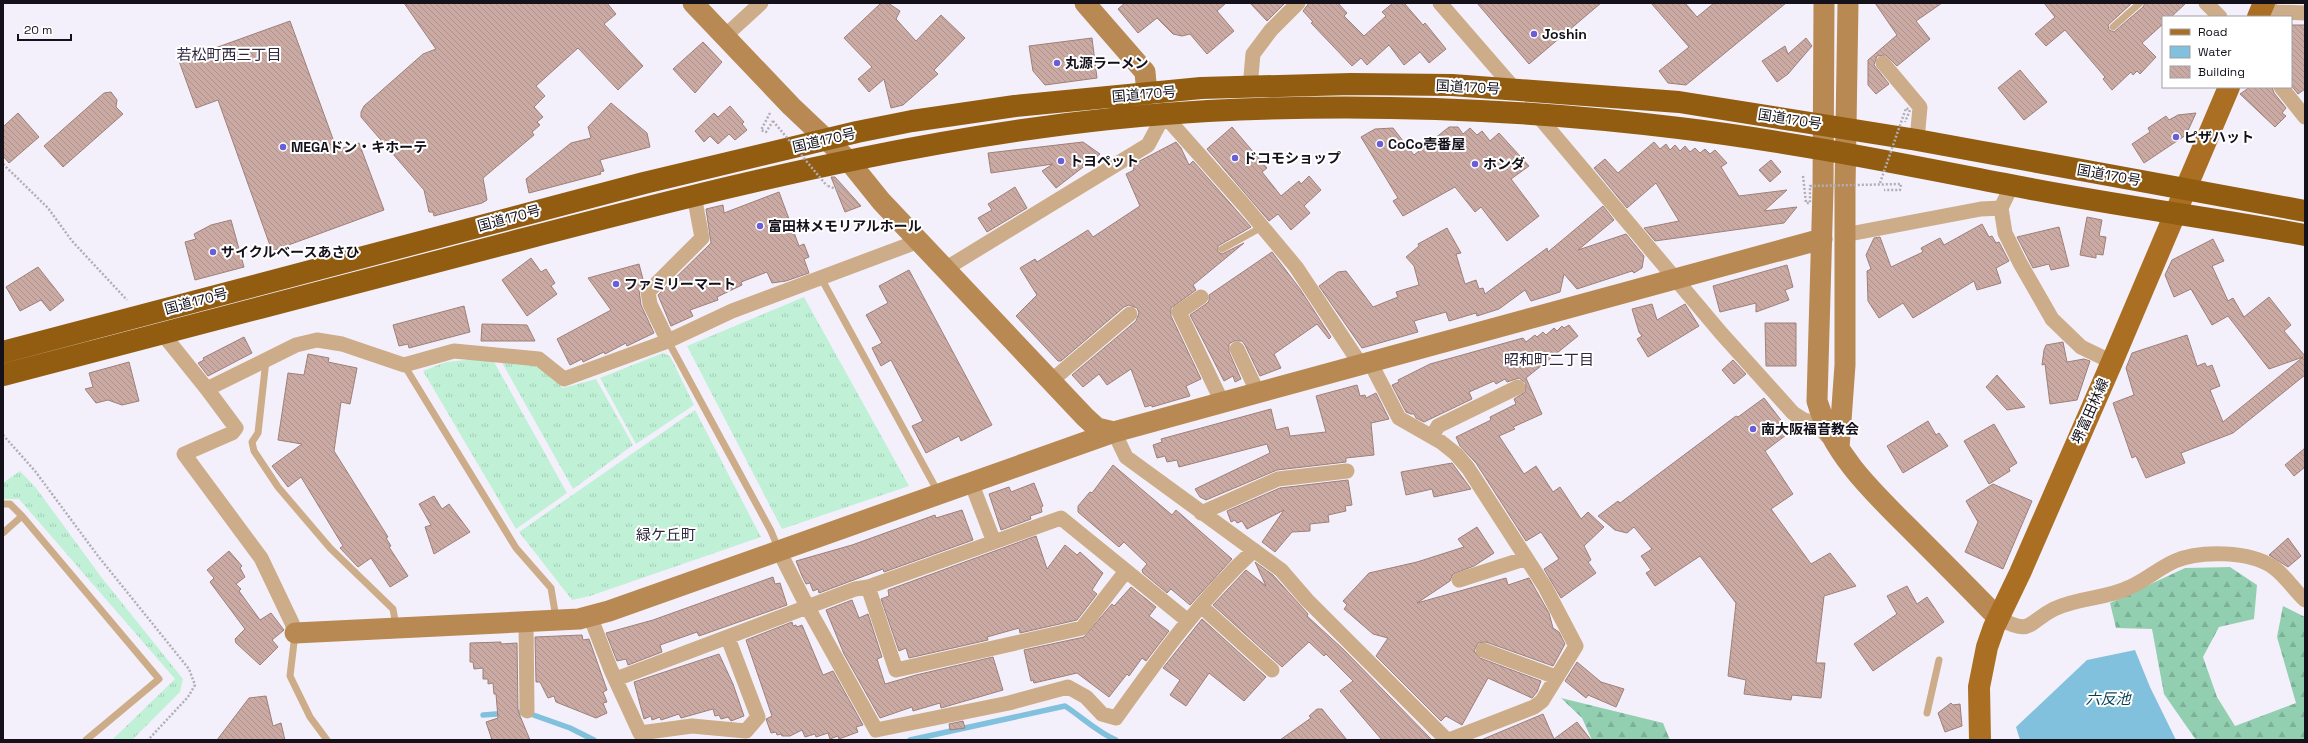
<svg xmlns="http://www.w3.org/2000/svg" width="2308" height="743" font-family="'Space Grotesk','Noto Sans JP',sans-serif">
<style>
.grass{fill:url(#grass-tufts)}
.forest{fill:url(#forest-firs)}
.water{fill:#82c1dd}
.lines{fill:none;stroke-linecap:round;stroke-linejoin:round}
.stream{stroke:#82c1dd;stroke-width:5.5}
.building{fill:url(#building-back-hatch);stroke:#9e807a}
.path{stroke:#b0adb7;stroke-width:2.5;stroke-dasharray:2 2;stroke-linecap:butt}
.lane{stroke:#cdac89;stroke-width:7}
.street{stroke:#cdac89;stroke-width:15}
.secondary{stroke:#b98953;stroke-width:21}
.primary{stroke:#aa6f22;stroke-width:22}
.highway{stroke:#935d11;stroke-width:22}
.path-bridge{stroke:#b0adb7;stroke-width:2.5;stroke-dasharray:2 2;stroke-linecap:butt}
.poi-dot{fill:#6a5ed8;stroke:#fff;stroke-width:1.5}
.labels{text-anchor:middle;dominant-baseline:central;stroke-width:4;stroke-linejoin:round;paint-order:stroke}
.poi-label{font-size:14px;font-weight:bold;fill:#14111b;stroke:#fff;text-anchor:start}
.street-label{font-size:14px;fill:#14111b;stroke:#fff}
.neighbourhood-label{font-size:15px;fill:#2f283d;stroke:#fff}
.water-label{font-size:15px;font-style:italic;fill:#073f53;stroke:#fff}
</style>
<defs>
<pattern id="grass-tufts" width="24" height="20" patternUnits="userSpaceOnUse"><rect width="24" height="20" fill="#c0f1d7"/><path d="M3 7l-1-3M5 7V3M7 7l1-3M15 17l-1-3M17 17v-4M19 17l1-3" fill="none" stroke="#a4ceb8"/></pattern>
<pattern id="forest-firs" width="22" height="20" patternUnits="userSpaceOnUse"><rect width="22" height="20" fill="#92cfb0"/><path d="M5 1l3.5 6h-7zM16 11l3.5 6h-7z" fill="#7db197"/></pattern>
<pattern id="building-back-hatch" width="6" height="6" patternUnits="userSpaceOnUse"><rect width="6" height="6" fill="#caaaa3"/><path d="M-1 5l2 2M0 0l6 6M5-1l2 2" fill="none" stroke="#ad918c"/></pattern>
</defs>
<rect width="100%" height="100%" fill="#f3f0fb"/>
<path class="grass" d="M804,297L909,486L782,529L687,346Z
M663,353L670,356L694,405L636,444L600,378Z
M500,359C536,361 538,362 563,388L596,379L633,445L573,489Z
M466,360H493L567,493L516,529L423,371L446,362Z
M695,410L761,537L590,596L572,600L519,532Z
M20,471L36,488L102,578L183,679L180,692L132,740H112L175,679L19,499H3V483Z"/>
<path class="forest" d="M2230,567L2257,585L2254,619L2219,627L2203,657L2217,697L2235,726L2296,703L2277,637L2283,606L2305,617V740H2196L2164,694L2152,629L2116,628L2110,603L2185,568Z
M1561,698L1663,723L1670,740H1592L1582,718Z"/>
<path class="water" d="M2135,650L2150,687L2176,740H2020L2016,727L2087,660Z"/>
<g class="lines">
<path class="stream" d="M483,715L525,712L570,728L594,740
M910,740L1065,706C1082,717 1097,732 1116,740"/>
</g>
<path class="building" d="M404,3H607L616,14L604,24L643,66L618,90L578,48L536,86L545,96L534,107L543,117L537,122L540,125L532,132L534,135L483,178L487,200L482,203L434,216L433,212H429L424,190L361,117V112L364,106L423,54L436,49Z
M881,3H888L900,11L896,19L916,41L941,15L965,38L934,70L938,74L903,105L891,108L884,79L869,92L858,79L872,67L844,38Z
M1125,3H1226L1217,11L1234,31L1207,54L1190,34L1182,36L1173,34L1157,18L1138,33L1118,9Z
M1250,3H1285L1267,21Z
M1309,3H1338L1347,13L1344,16L1364,36L1386,16L1382,12L1393,3H1404L1423,25L1425,23L1446,49L1429,63L1420,52L1404,65L1389,45L1367,65L1361,58L1352,66L1311,23L1313,22L1303,11Z
M1477,3H1601L1529,64Z
M1651,3H1685L1697,17L1714,3H1786L1686,85L1668,83L1659,71L1689,47Z
M1875,3H1942L1916,21L1930,39L1897,66L1886,55L1877,56L1874,65L1889,84L1876,94L1868,85V60L1897,35Z
M2044,3H2132L2108,25L2109,30L2114,32L2143,7L2145,3H2186L2171,17H2163V24L2142,43L2156,57L2140,74L2137,71L2133,75L2131,72L2112,90L2103,79L2105,77L2065,30L2046,46L2035,34L2055,17Z
M290,21L337,150L359,143L384,210L272,251L218,100L196,108L179,61Z
M2291,25H2305V89L2298,94L2291,85Z
M1092,38L1097,78L1045,85L1033,71L1029,46Z
M1806,38L1812,46L1788,74L1777,82L1762,61L1785,46L1788,54Z
M703,42L722,62L695,93L673,69Z
M2020,70L2047,102L2024,120L1998,88Z
M2250,87H2272L2274,93L2286,108L2282,113L2286,116L2275,127L2240,94Z
M111,92L117,100L116,107L123,114L63,167L44,146L104,93Z
M611,103L647,133L650,147L600,160L604,171L600,172L601,174L529,193L526,179L571,143L591,138L588,127Z
M730,106L744,122L742,124L747,130L735,140L729,134L718,144L710,136L704,142L695,131L714,113L718,117Z
M18,113L39,137L9,163L3,156V127Z
M2196,113L2186,135L2144,163L2132,144L2150,132L2148,128L2166,116L2169,120L2178,115Z
M1232,127L1267,168L1262,172L1281,196L1299,181L1301,184L1309,176L1321,190L1304,206L1310,213L1291,230L1278,214L1269,221L1207,149Z
M1449,127H1458L1463,134L1470,128L1477,135L1482,131L1490,141L1499,133L1529,166L1511,179L1539,216L1507,241L1481,207L1475,212L1455,187L1403,216L1393,201L1398,198L1361,137L1375,129L1393,128L1414,155Z
M1083,142L1100,154L1056,188L1042,171L1053,164L991,173L988,153Z
M1176,142L1181,148L1189,165L1193,161L1251,227L1218,246V252L1222,254L1244,243L1193,285L1196,290L1171,308V316L1201,379L1186,386L1190,396L1152,407V405L1145,407L1131,369L1107,385L1099,374L1083,387L1072,375L1136,321L1139,313L1137,308L1129,305L1124,307L1061,361H1058L1016,316L1037,295L1020,268L1035,259L1037,262L1088,230L1093,237L1140,206L1126,174L1134,170L1132,165Z
M1654,142L1660,149L1666,144L1670,150L1675,145L1680,151L1685,146L1690,152L1695,148L1700,153L1705,149L1710,154L1715,150L1727,163L1721,167L1739,196L1787,190L1764,211L1797,207L1784,223L1655,241L1644,228L1679,221L1656,183L1627,208L1594,168L1605,159L1618,173Z
M1771,160L1781,172L1770,182L1759,170Z
M831,177H835L861,206L845,212Z
M1015,187L1027,208L987,232L978,218L992,210L988,204Z
M779,192L799,246L804,244L809,257L804,259L809,273L786,281L772,283L767,272L741,282L742,285L717,297L718,300L690,310L693,316L671,326L658,295L711,243L706,209L723,205L724,213Z
M1603,206L1614,220L1578,250L1626,234L1644,256L1642,268L1634,273L1632,271L1577,289L1564,274L1560,292L1531,301L1525,290L1499,309L1477,316L1476,313L1449,321L1446,312L1414,321L1418,332L1362,348L1319,286L1338,272L1346,271L1373,307L1398,297L1396,292L1419,285L1414,266L1406,257L1419,246L1418,244L1447,228L1461,253L1456,254L1465,284L1476,280L1479,289L1483,288L1485,294L1547,248L1548,252Z
M2087,217L2102,220L2099,236L2106,237L2103,255L2096,254V258L2080,255Z
M231,220L244,267L195,280L185,242L196,239L194,234L211,225Z
M1982,224L1989,237L1992,236L1996,243L1999,242L2009,261L1996,268L2001,283L1977,290L1974,281L1913,318L1903,303L1879,318L1868,301L1867,271L1871,269L1866,255L1874,238L1880,237L1891,267L1923,252L1921,248L1940,238L1944,245Z
M2059,227L2069,266L2051,270L2049,264L2033,268L2017,237Z
M2213,239L2224,261L2212,266L2228,301L2233,298L2244,317L2269,297L2291,325L2284,331L2305,356V375L2233,433L2181,453L2185,463L2146,478L2136,456L2132,458L2113,403L2134,395L2126,368L2132,353L2187,335L2197,366L2205,363L2207,367L2212,365L2220,386L2210,390L2223,422L2303,357L2269,369L2228,316L2212,325L2191,289L2174,297L2165,275L2172,260Z
M1272,252L1300,289L1331,337L1329,339L1317,324L1274,354L1281,368L1260,376L1245,345L1242,341H1234L1229,344V352L1241,379L1235,382L1233,376L1224,381L1190,315L1206,304L1209,301V295Z
M531,258L541,272L546,269L555,283L551,286L557,294L527,316L502,280Z
M639,264L644,283L639,290L641,305L654,333L627,346L626,343L605,354L604,352L583,362L582,359L570,365L557,339L611,310L588,278Z
M1787,265L1793,287L1785,290L1789,300L1756,312V303L1720,312L1713,286Z
M38,267L64,300L50,311L41,300L20,311L6,287Z
M909,270L992,425L961,441L959,436L926,453L912,426L923,421L891,360L881,366L872,348L882,343L866,315L888,303L879,286Z
M1652,304L1657,320L1685,304L1699,326L1648,357L1637,339L1642,336L1639,332L1632,309Z
M464,306L470,332L409,348L408,344L399,346L393,325Z
M1765,323H1796V366H1766Z
M482,324L527,325L535,341H481Z
M1569,325L1578,336L1526,378L1542,414L1513,427L1515,429L1499,436L1524,474L1536,466L1553,492L1560,487L1581,519L1588,512L1604,527L1584,546L1591,560L1588,562L1596,573L1561,598L1544,569L1559,559L1541,532L1526,541L1476,463L1460,446L1456,437L1491,420L1490,417L1516,404L1514,399L1525,392L1526,383L1519,378L1507,382L1505,379L1496,384L1494,381L1469,392L1472,399L1424,422L1416,418L1414,414H1411L1406,412L1392,385L1399,382L1398,380L1430,364L1523,338L1526,342L1535,335L1537,337L1543,332L1546,335L1554,328L1557,331L1562,326L1564,328Z
M244,337L252,353L208,376L198,363L204,360L203,358Z
M2063,342L2067,362L2084,359L2090,361L2077,400L2050,404L2045,364L2042,365L2044,350L2046,345Z
M308,354L329,358L328,362L357,368L350,404L341,402L334,451L388,537L386,538L391,546L389,547L408,576L390,587L371,558L358,567L340,548L343,546L301,477L288,487L272,466L302,444L278,440L288,373L304,375Z
M1733,360L1746,374L1734,384L1722,370Z
M129,362L139,401L122,405L108,400L96,403L85,389L93,387L89,373Z
M1997,375L2025,407L2007,410L1986,387Z
M1357,385L1360,396L1365,395L1366,398L1376,393L1389,419L1371,423L1374,455L1346,458V462L1277,470L1206,500L1200,497L1195,489L1270,453L1267,444L1179,467L1177,460L1167,462L1165,456L1157,458L1153,445L1162,442L1161,439L1271,409L1276,430L1288,427L1290,436L1326,432L1316,396Z
M1764,398L1790,432L1765,451L1793,494L1771,509L1811,564L1830,553L1856,586L1824,596L1816,663H1825L1821,698L1792,695L1791,700L1744,694L1746,680L1728,676L1736,603L1700,556L1655,586L1646,573L1651,570L1641,556L1652,549L1634,527L1627,533L1615,530L1598,516L1618,501L1620,503L1736,416L1738,417Z
M1928,421L1936,435L1939,433L1948,446L1903,473L1887,446Z
M1994,424L2017,463L2009,468L2010,471L1989,484L1964,441Z
M2305,448V467L2294,476L2285,465Z
M1452,463L1471,489L1434,497L1432,489L1406,495L1401,472Z
M1113,465L1172,515L1176,510L1232,559L1190,605L1171,589L1167,593L1143,573L1142,570L1147,564L1124,542L1119,547L1078,512V506L1090,492L1092,493Z
M1348,480L1352,505L1345,506L1346,511L1328,515L1329,522L1310,524V531L1292,532L1275,552L1262,542L1284,510L1247,529L1242,521L1237,523L1235,520L1231,522L1227,511L1280,488Z
M1034,483L1043,506L1041,507L1042,512L1030,516L1031,519L1001,530L989,494L1009,487L1011,492Z
M1993,484L2032,501L2003,569L1965,552L1978,522L1966,501Z
M434,496L442,509L449,504L470,532L434,554L425,527L431,525L419,504Z
M962,510L973,540L884,572L883,569L819,593L818,589L813,591L810,583L806,584L802,576L796,561L852,545L935,515L936,518Z
M1477,527L1494,553L1474,566L1453,574L1450,581L1417,603L1506,578L1508,585L1529,578L1549,613L1553,628L1559,632L1565,644L1553,666L1486,642L1478,643L1474,651L1480,658L1541,681L1537,692L1532,698L1488,678L1462,725L1446,716L1441,721L1376,656L1388,638L1373,634L1344,609L1347,605L1343,601L1369,573L1417,562L1464,547L1458,539Z
M1036,536L1047,569L1065,545L1077,555L1080,552L1103,573L1092,590L1097,594L1077,620L1020,633L1019,628L987,637L988,640L909,658L906,648L899,651L881,599L889,596L888,590Z
M2288,538L2301,556L2288,567L2269,555Z
M229,551L242,566L240,568L245,577L236,584L241,589L239,591L260,620L271,613L284,630L272,640L278,647L260,665L236,643L235,639L245,629L210,582L214,578L207,570Z
M1255,562L1273,575L1308,614L1307,616L1343,649L1432,740H1382L1340,691L1353,681L1326,654L1324,656L1309,642L1282,667L1213,605L1246,570L1266,586Z
M773,577L775,584L780,583L787,605L699,636L697,632L660,645L662,652L628,665L626,659L617,661L606,633L653,620Z
M1907,586L1917,604L1927,597L1944,622L1873,671L1854,644L1897,614L1887,596Z
M1131,587L1156,607L1149,616L1169,631L1146,661L1142,658L1129,676L1127,674L1109,697L1077,673L1034,683L1033,680L1031,681L1024,650L1084,637L1112,604L1114,606Z
M852,600L859,618L868,614L882,657L877,659L885,684L916,675L993,657L1003,690L941,708L940,703L913,711L912,707L880,718L844,654L826,610Z
M1202,619L1266,677L1244,701L1209,673L1186,706L1170,695L1180,680L1163,668Z
M792,622L793,626L796,625L797,627L802,625L823,675L833,671L863,725L856,727L858,732L839,739L838,736L830,739L828,733L816,737L815,734L805,737L802,730L790,736H782L781,734L777,735L776,732L771,733L766,719L772,716L746,640Z
M582,635L583,640L589,639L607,690L603,692L607,702L603,703L607,713L596,718L556,702L554,696L548,698L540,682H536L535,637Z
M501,642V644L517,643L518,711L530,740H492L486,722L498,718L496,694H494L493,683L488,684V679H483V668L474,669L473,662H470V643Z
M719,654L733,684L744,716L731,721L728,717L721,719L719,715L715,716L713,709L681,718L679,714L661,720L660,717L652,720L651,716L644,719L634,682Z
M1577,662L1601,682L1624,689L1616,707L1588,695L1586,698L1565,681Z
M266,696L273,726L281,723L285,740H217L249,698Z
M1951,703L1953,705L1960,704L1962,726L1945,732L1938,713Z
M1317,709H1322L1347,740H1280L1311,718L1309,716Z
M1543,714L1554,739L1577,722L1591,740H1481Z
M963,721L965,728L950,730L949,724Z"/>
<g class="lines">
<path class="path" d="M770,113L761,130L766,132L773,121
M3,164L48,208L72,241L127,300
M828,186L839,190L840,185L838,184
M3,435L35,471L98,556L189,669L195,685L188,697L148,740"/>
<path class="lane" d="M2113,27L2140,3
M1222,249L1262,227
M821,278L938,492
M668,341L771,531L778,548
M266,360L258,433L252,442L254,451L278,487L330,548L393,609L396,626
M404,365L516,548L551,588L556,618
M3,504H10L22,516L159,679L86,740
M3,533L22,516
M295,634L290,676L310,717L327,740
M1927,713L1939,660"/>
<path class="street" d="M1440,3L1518,93
M2206,3L2220,17
M2264,5L2275,12L2305,13
M725,36L761,3
M1883,63L1920,107L1917,140
M1250,87L1253,54L1271,30L1298,3
M2281,87L2305,117
M1534,111L1721,333L1793,413L1804,420L1816,423L1827,436
M2012,185L2001,208L2005,233L2020,263L2052,319L2081,347L2112,362
M1844,235L1981,209L2001,208
M945,269L1148,145L1164,115L1244,205L1296,267L1361,365
M1201,297L1179,312L1222,402
M162,333L207,389
M668,341L650,304L648,292L702,238L694,195
M1237,349L1258,393
M1370,362L1399,418L1441,442L1456,454L1468,468L1545,587L1576,646L1542,701L1534,707L1449,740
M1051,381L1130,314
M1114,432L1126,457L1281,570L1307,600L1447,740
M1432,437L1438,426L1518,387
M971,482L994,542
M1201,513L1278,479L1347,471
M779,551L808,608L876,730L1009,703L1068,687L1086,697L1102,714L1116,718C1158,659 1200,600 1254,550
M1459,580L1524,559
M868,587L896,670L1082,628L1126,571
M1201,606L1272,670
M590,616L611,670L640,733L692,726L746,731L758,717L728,638
M1998,618C2033,636 2026,623 2054,609C2078,597 2107,599 2130,587C2146,580 2159,568 2175,561C2200,550 2250,551 2273,567C2285,575 2294,590 2305,600
M526,622L527,711
M295,633L292,623L261,558L184,454L232,433L236,428L207,389L296,345L317,340L342,344L404,365L454,351L539,359L564,379L668,341L732,311L919,241
M1483,650L1556,677
M616,679L855,589L868,587L1061,518L1188,621"/>
<path class="secondary" d="M693,3L791,106L848,160L881,201L1085,417L1097,428L1114,432
M1085,3L1145,72L1147,94
M1824,3L1823,189L1817,401C1833,456 1875,494 1914,533C1942,561 1970,589 1998,618
M1839,448L1845,365V189L1848,3
M295,633L579,619L609,611L1114,432L1822,239"/>
<path class="primary" d="M2258,17L2264,3
M1980,740L1979,687L1987,647L1994,627L2020,573L2112,362L2229,87"/>
<path class="highway" d="M3,352L644,183L857,132L912,121L1015,106L1201,88L1351,84L1452,85L1679,102L1917,140L2305,211
M3,375C174,330 345,286 516,241C743,182 972,124 1208,111C1363,103 1524,109 1679,128C1796,142 1911,166 2026,188C2119,206 2212,218 2305,235"/>
<path class="path-bridge" d="M773,121L827,186
M1803,176L1806,203H1810V186L1901,184L1900,190H1884
M1880,183L1906,108L1910,110L1905,122"/>
</g>
<g class="poi-dot">
<circle cx="1534" cy="34" r="4"/>
<circle cx="1057" cy="63" r="4"/>
<circle cx="2176" cy="137" r="4"/>
<circle cx="1380" cy="144" r="4"/>
<circle cx="283" cy="147" r="4"/>
<circle cx="1235" cy="158" r="4"/>
<circle cx="1061" cy="161" r="4"/>
<circle cx="1475" cy="164" r="4"/>
<circle cx="760" cy="226" r="4"/>
<circle cx="213" cy="252" r="4"/>
<circle cx="616" cy="284" r="4"/>
<circle cx="1753" cy="429" r="4"/>
</g>
<g class="labels">
<g class="poi-label">
<text x="1542" y="34">Joshin</text>
<text x="1065" y="63">丸源ラーメン</text>
<text x="2184" y="137">ピザハット</text>
<text x="1388" y="144">CoCo壱番屋</text>
<text x="291" y="147">MEGAドン・キホーテ</text>
<text x="1243" y="158">ドコモショップ</text>
<text x="1069" y="161">トヨペット</text>
<text x="1483" y="164">ホンダ</text>
<text x="768" y="226">富田林メモリアルホール</text>
<text x="221" y="252">サイクルベースあさひ</text>
<text x="624" y="284">ファミリーマート</text>
<text x="1761" y="429">南大阪福音教会</text>
</g>
<g class="street-label">
<text transform="translate(1468 87) rotate(3)">国道170号</text>
<text transform="translate(1144 94) rotate(-5)">国道170号</text>
<text transform="translate(1790 119) rotate(9)">国道170号</text>
<text transform="translate(824 140) rotate(-13)">国道170号</text>
<text transform="translate(2109 175) rotate(10)">国道170号</text>
<text transform="translate(509 218) rotate(-15)">国道170号</text>
<text transform="translate(196 301) rotate(-15)">国道170号</text>
<text transform="translate(2090 411) rotate(-66)">堺富田林線</text>
</g>
<g class="neighbourhood-label">
<text x="229" y="54">若松町西三丁目</text>
<text x="1549" y="359">昭和町二丁目</text>
<text x="666" y="534">緑ケ丘町</text>
</g>
<g class="water-label">
<text x="2108" y="698">六反池</text>
</g>
</g>
<rect width="2308" height="743" fill="none" stroke="#14111b" stroke-width="8"/>
<rect x="2162" y="16" width="130" height="72" fill="#ffffff" stroke="#a1a0a4"/>
<rect x="2170" y="29" width="20" height="6" fill="#aa6f22" stroke="#a1a0a4"/>
<text x="2198" y="36" font-size="12" fill="#14111b">Road</text>
<rect x="2170" y="46" width="20" height="12" fill="#82c1dd" stroke="#a1a0a4"/>
<text x="2198" y="56" font-size="12" fill="#14111b">Water</text>
<rect x="2170" y="66" width="20" height="12" fill="url(#building-back-hatch)" stroke="#a1a0a4"/>
<text x="2198" y="76" font-size="12" fill="#14111b">Building</text>
<path d="M18 34v6h53v-6" fill="none" stroke="#14111b" stroke-width="2"/>
<text x="24" y="34" font-size="12" fill="#14111b" stroke="#ffffff" stroke-width="3" paint-order="stroke">20 m</text>
</svg>
